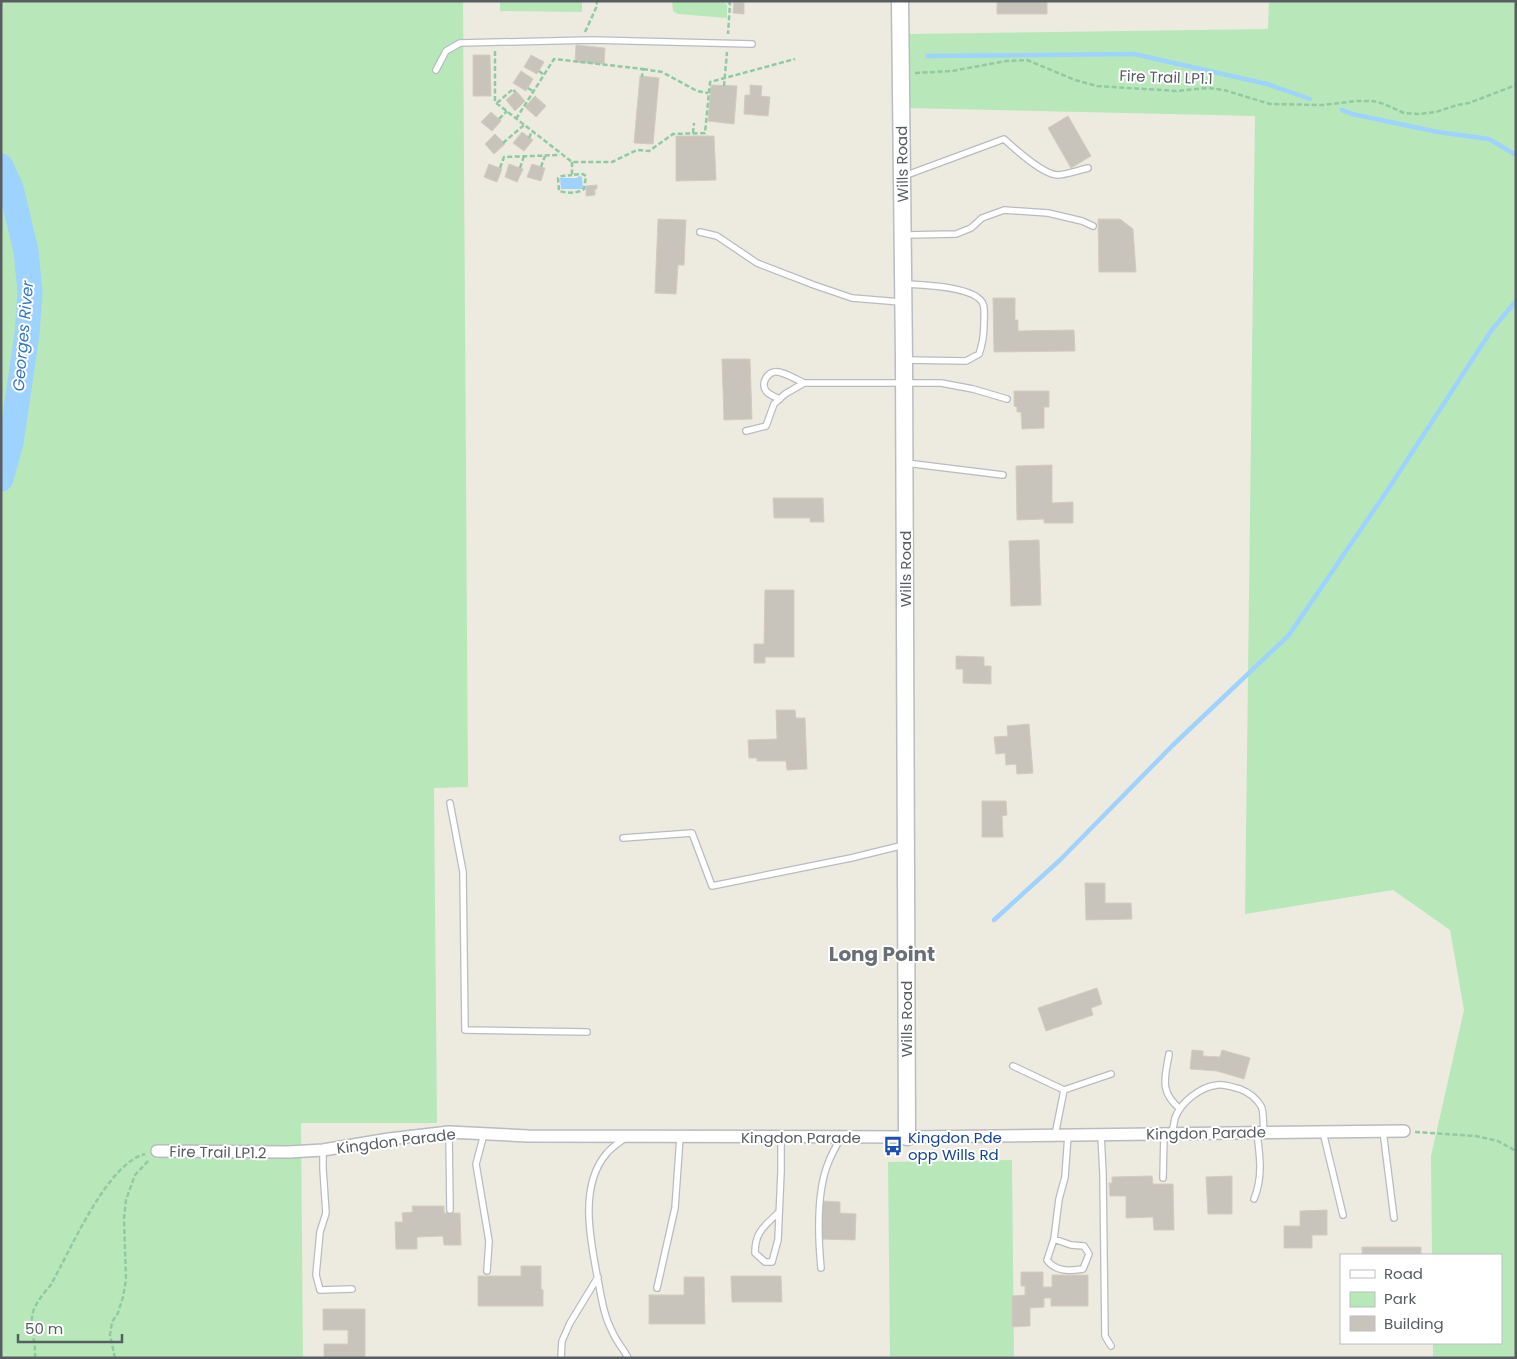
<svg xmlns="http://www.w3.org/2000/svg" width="1517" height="1359" font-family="Poppins,sans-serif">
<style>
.green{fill:#b8e8ba}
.water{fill:#9ed2ff}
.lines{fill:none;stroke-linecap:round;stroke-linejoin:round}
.stream{stroke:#9ed2ff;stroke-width:4.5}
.river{stroke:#9ed2ff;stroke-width:25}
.building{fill:#c8c4bc;stroke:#d3ccbd}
.lane-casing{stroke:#b8bbc0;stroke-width:8}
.street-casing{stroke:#b8bbc0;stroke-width:14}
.secondary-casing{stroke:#b8bcc3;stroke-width:19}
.path{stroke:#91c9a2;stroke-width:2.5;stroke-dasharray:5 2.5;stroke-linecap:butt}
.lane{stroke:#fff;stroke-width:5.5}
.street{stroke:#fff;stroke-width:11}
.secondary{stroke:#fff;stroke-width:16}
.labels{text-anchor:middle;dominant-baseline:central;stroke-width:4;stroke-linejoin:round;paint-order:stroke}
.street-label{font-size:15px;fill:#585d62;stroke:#fff}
.transit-label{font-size:15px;fill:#164399;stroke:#fff;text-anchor:start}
.water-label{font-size:16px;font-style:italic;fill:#3277c5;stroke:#fff}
.district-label{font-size:20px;font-weight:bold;fill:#696f74;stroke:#fff}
</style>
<rect width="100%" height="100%" fill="#edebdf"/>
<path class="green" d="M1,1H463L468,787L434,788L437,1123H301L303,1358H1Z
M500,1H582V12L500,11Z
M672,1H723L727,5V18L678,14L673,11Z
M1269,1H1516V1358H1433V1343H1501V1255H1432L1431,1156L1464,1010L1450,930L1393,890L1245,914L1255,116L907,108V34L1268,29Z
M1012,1160L1014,1358H890L888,1162Z"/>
<path class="water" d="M579,176L582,177L583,189H561L560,178H577Z"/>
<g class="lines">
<path class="stream" d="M928,56L1134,54L1267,84L1310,99
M1342,110L1352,114L1438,132L1489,139L1516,155
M994,920L1060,860L1173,745L1289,635L1387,491L1491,331L1516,301"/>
<path class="river" d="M1,166L11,188L26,251L30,292L27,334L11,443L1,479"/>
</g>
<path class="building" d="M997,1H1047V14H997Z
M734,2L744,3V14L733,13Z
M576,45L605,48L604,64L575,62Z
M473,55H490L491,96H473Z
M531,55L544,62L537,74L524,67Z
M521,71L533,79L526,91L513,83Z
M640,76L659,78L653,144L634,143Z
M711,85L737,86L734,124L708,121Z
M750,85L762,86L761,96L770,97L768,116L744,114L745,95H750Z
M516,91L525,101L515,111L506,100Z
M535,96L546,106L536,117L525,107Z
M491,112L501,121L492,131L481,122Z
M1068,116L1091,156L1071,168L1048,128Z
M522,132L533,140L524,151L513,143Z
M495,134L505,144L494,154L485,144Z
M676,136H714L716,180L676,181Z
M489,164L502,169L497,182L484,177Z
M509,164L523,169L517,182L505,177Z
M532,164L545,168L541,181L527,177Z
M597,185V189H595V195L586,196V186Z
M658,219L686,220L684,265H678L676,294L655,293Z
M1098,219H1120L1133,229L1136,272H1099Z
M993,298H1015V320H1018V331L1074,330L1075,351L994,352Z
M722,359H750L752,419L724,420Z
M1014,391H1049V407H1044V428L1022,429L1021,412H1017V407L1014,406Z
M1052,465V503L1073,502V523H1044V519L1017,520L1016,466Z
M773,498H823L824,522H810V518H774Z
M1039,540L1041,605L1011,606L1009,541Z
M765,590H794V657H765V663H754V644H764Z
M956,656L984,657V666H991V684L963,683V669H956Z
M776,710H795L796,718H805L807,769L787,770L786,761H757V758H749L748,740L777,739Z
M1029,724L1033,773L1017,774L1016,764L1006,765L1005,753L996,754L994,737L1008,736L1007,726Z
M982,801H1006L1007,815L1002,816L1003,837H982Z
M1085,883H1105V903H1131L1132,919L1086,920Z
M1097,988L1102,1004L1091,1008L1093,1015L1046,1031L1038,1008Z
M1192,1050L1203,1051V1056L1220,1057L1222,1050L1250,1058L1244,1079L1217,1071L1190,1069Z
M1152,1176L1153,1184H1173L1174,1230H1154L1153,1217L1126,1218V1196H1110L1109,1183H1112V1177Z
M1232,1176V1214H1208L1206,1177Z
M822,1201L840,1202V1213L856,1214L855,1240L820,1239Z
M412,1206H444V1213H460L461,1245H444L443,1236L417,1237V1249H396L395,1222H403L402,1213L413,1212Z
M1327,1210V1235H1312V1248H1284V1226H1300V1211Z
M1362,1247H1421V1255H1362Z
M521,1266H541V1289L543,1290V1306H478V1276H521Z
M1021,1272H1043V1287H1052V1275H1088V1306H1051V1298H1044V1307L1030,1308V1326L1012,1327V1296L1025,1295V1286H1021Z
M731,1276H781L782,1302H732Z
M684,1277H704L705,1324H649V1295H684Z
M323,1309H365V1358H324V1344H348V1330H323Z"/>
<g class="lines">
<defs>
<path id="lane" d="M436,70L446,51L460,43L592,40L752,44
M904,176L1004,139C1015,149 1042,174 1057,175C1066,175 1079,170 1088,168
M700,232L717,236L757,263L814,285L852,298L901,302
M905,235L956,234L971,228L982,218L1004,210L1048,213L1082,221L1093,226
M905,360L966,361L979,354C983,343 984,335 984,323C984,318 985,309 983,304C976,286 922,285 905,284
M780,399C775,397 769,395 766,391C761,384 766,374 774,372C781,370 797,380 804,383
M746,431L766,426L774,404L785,394L804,383H941L973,389L1007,399
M906,463L1003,475
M450,803L463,872L465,1030L587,1032
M623,838L692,833L712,886L851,858L904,845
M1169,1054C1165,1078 1159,1091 1180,1109
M1013,1066L1064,1090
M1383,1131L1394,1218
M449,1132L450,1210
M1323,1132L1343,1215
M484,1134L476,1164L489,1241L487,1271
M1172,1134C1173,1129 1174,1123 1175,1118C1181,1102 1200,1087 1217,1085C1224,1084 1232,1087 1240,1089C1248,1092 1256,1098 1261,1106C1264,1110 1263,1126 1264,1133
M1055,1135L1064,1090L1111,1074
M1101,1135L1103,1174L1105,1336L1111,1346
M625,1138C619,1143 612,1147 607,1153C579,1185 590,1238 597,1275C601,1294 603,1314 612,1331C616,1341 623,1348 628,1358
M323,1150V1169L326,1213L320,1232L316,1275L320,1290L352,1289
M1163,1178L1164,1134
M1254,1199C1263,1178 1260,1156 1257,1133
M779,1212C765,1226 755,1231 755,1253L765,1262H772L778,1240L781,1172V1137
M1054,1239L1071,1245L1084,1246L1089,1254L1083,1269C1069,1271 1056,1272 1047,1260L1054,1239L1059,1199L1065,1177L1068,1135
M821,1268C818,1236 816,1191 829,1161C832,1153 837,1145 841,1137
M657,1288L675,1208L680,1137
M561,1358L562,1341L570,1323L598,1277"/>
<path id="street" d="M157,1151L289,1152L323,1150L389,1139L449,1132L528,1136L907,1137L1404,1131"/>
<path id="secondary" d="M900,1L904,360L907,1137"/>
</defs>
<use href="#lane" class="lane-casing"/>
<use href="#street" class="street-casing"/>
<use href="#secondary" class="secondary-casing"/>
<path class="path" d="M728,1L730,4L728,34
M585,32L596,8L597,2
M495,51V102L572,162H612L637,150L649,151L673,134L705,133L710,82L795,59
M643,69L662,72L697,91L708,93
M539,71L544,75
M915,73L952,71L1006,61L1027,60L1075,80L1097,86L1176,91L1208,88L1224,90L1270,104L1323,105L1356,101H1373L1384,104L1404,113L1419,114L1436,112L1457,105L1469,103L1516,85
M724,86L727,52
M528,88L534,92
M497,103L513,89L515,92
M499,119L507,111
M516,119L554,59L643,69L642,77
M693,133L694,123
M529,138L532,131
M503,143L524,125
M572,162V175L583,174L586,176L584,189C577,194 567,193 559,191L558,178L562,176L572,175
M541,167L545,156
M500,168L504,157L560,155
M520,168L524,156
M1415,1132L1476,1136L1498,1141L1516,1151
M35,1358C36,1344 31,1331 32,1317C33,1306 43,1294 50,1286C70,1252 106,1164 145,1154
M115,1358L110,1335L112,1322L118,1313L123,1297L126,1280L124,1218L126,1200L135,1175L149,1160"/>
<use href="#lane" class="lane"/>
<use href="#street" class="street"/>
<use href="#secondary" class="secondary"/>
</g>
<defs>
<symbol id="bus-bare" viewBox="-9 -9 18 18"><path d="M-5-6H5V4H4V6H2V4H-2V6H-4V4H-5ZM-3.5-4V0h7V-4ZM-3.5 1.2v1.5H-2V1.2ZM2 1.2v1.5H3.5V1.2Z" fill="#1a4fb4" stroke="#fff" stroke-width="2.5" paint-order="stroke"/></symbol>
</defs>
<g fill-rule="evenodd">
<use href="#bus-bare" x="879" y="1132" width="28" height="28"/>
</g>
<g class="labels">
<g class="street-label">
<text transform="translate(1166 77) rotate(2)">Fire Trail LP1.1</text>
<text transform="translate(902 164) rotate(-91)">Wills Road</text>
<text transform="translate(905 569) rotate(-90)">Wills Road</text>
<text transform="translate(906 1019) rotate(-90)">Wills Road</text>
<text transform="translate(1206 1133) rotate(-1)">Kingdon Parade</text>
<text x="801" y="1137">Kingdon Parade</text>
<text transform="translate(396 1141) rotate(-7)">Kingdon Parade</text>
<text transform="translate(218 1152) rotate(1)">Fire Trail LP1.2</text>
</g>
<g class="transit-label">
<text x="908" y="1137">Kingdon Pde<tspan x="908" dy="17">opp Wills Rd</tspan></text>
</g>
<g class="water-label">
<text transform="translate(23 336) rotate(-85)">Georges River</text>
</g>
<g class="district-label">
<text x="882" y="954">Long Point</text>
</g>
</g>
<rect width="1517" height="1359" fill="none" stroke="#585d62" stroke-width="5"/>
<rect x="1340" y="1254" width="162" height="90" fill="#ffffff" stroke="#bcbec0"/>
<rect x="1350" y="1270" width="25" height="8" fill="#ffffff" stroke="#bcbec0"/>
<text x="1384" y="1279" font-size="15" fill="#585d62">Road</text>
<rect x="1350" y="1292" width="25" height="15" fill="#b8e8ba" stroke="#bcbec0"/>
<text x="1384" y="1304" font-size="15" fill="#585d62">Park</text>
<rect x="1350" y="1316" width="25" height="15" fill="#c8c4bc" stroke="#bcbec0"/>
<text x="1384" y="1329" font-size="15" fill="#585d62">Building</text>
<path d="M18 1334v8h104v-8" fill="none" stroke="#585d62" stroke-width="2.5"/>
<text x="25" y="1334" font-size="15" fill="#585d62" stroke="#ffffff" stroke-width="4" paint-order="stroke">50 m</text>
</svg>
